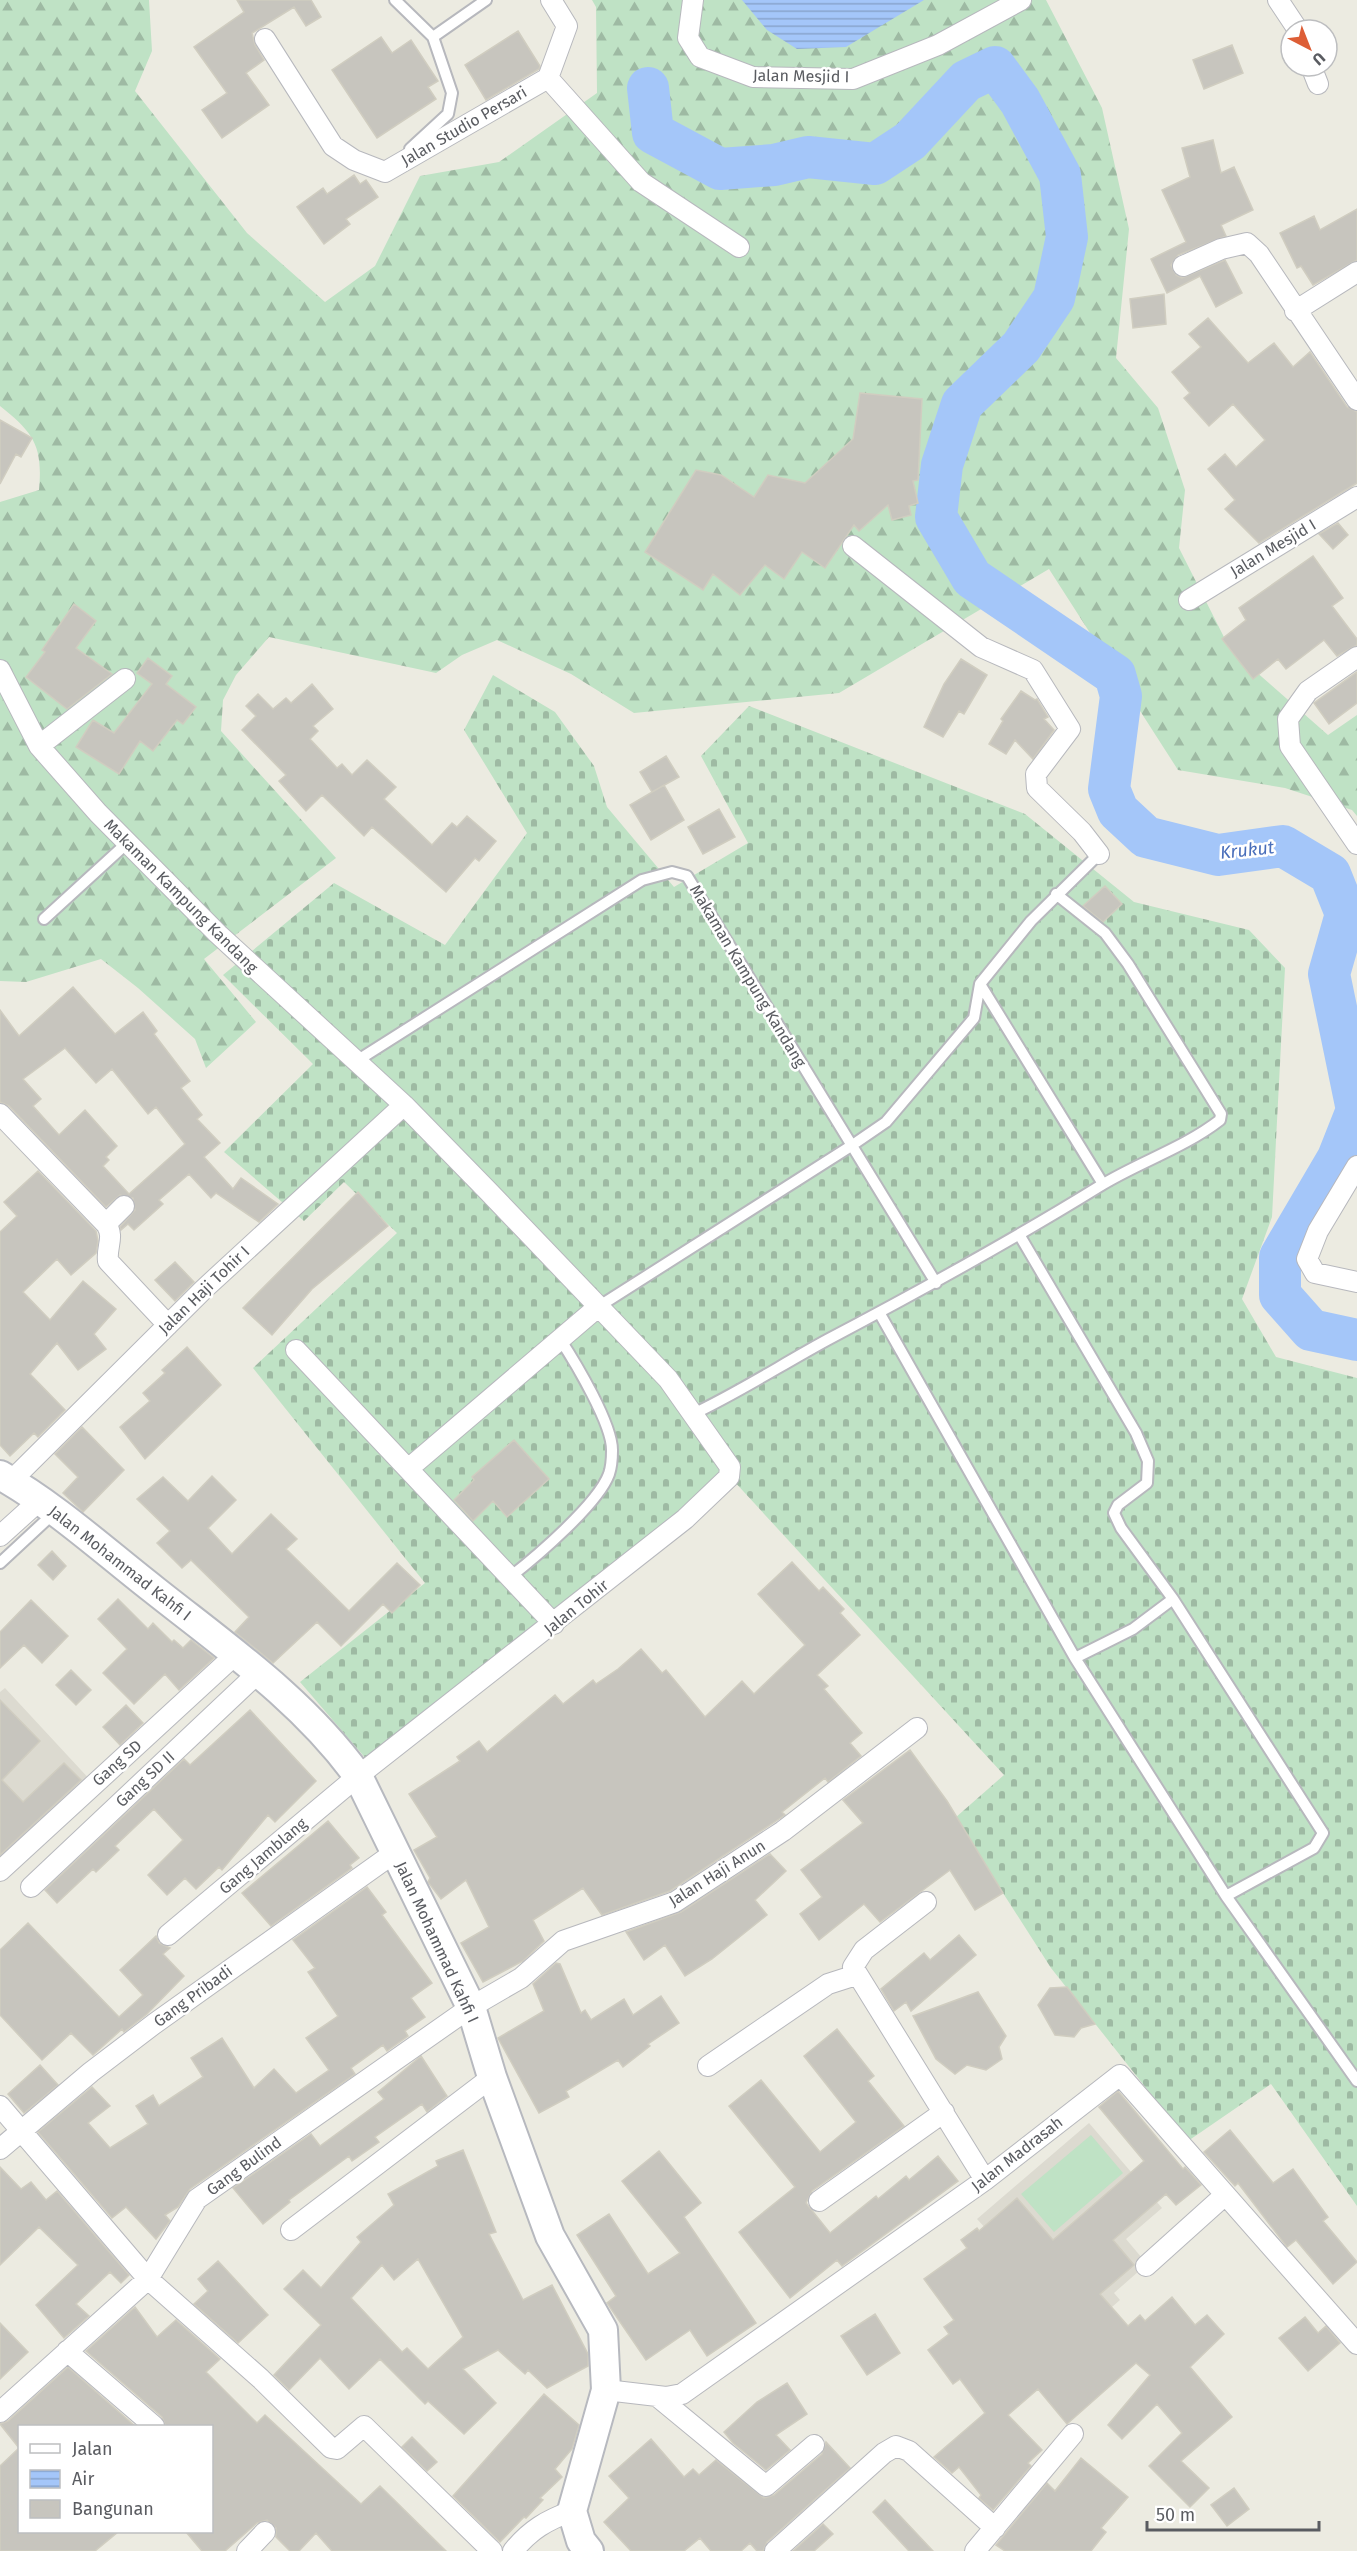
<svg xmlns="http://www.w3.org/2000/svg" width="1357" height="2551" font-family="'Fira Sans',sans-serif">
<style>
.education{fill:#dcdad0}
.forest{fill:url(#forest-firs)}
.cemetery{fill:url(#cemetery-stones)}
.pitch{fill:#bfe2c5}
.water{fill:url(#water-rules)}
.lines{fill:none;stroke-linecap:round;stroke-linejoin:round}
.river{stroke:#a4c6f9;stroke-width:42}
.building{fill:#c7c5be;stroke:#d0cdc0;stroke-width:1.5;fill-rule:evenodd}
.lane-casing{stroke:#b7b8bd;stroke-width:14}
.street-casing{stroke:#b7b8bd;stroke-width:22}
.secondary-casing{stroke:#b7b9bf;stroke-width:32}
.lane{stroke:#fff;stroke-width:10}
.street{stroke:#fff;stroke-width:20}
.secondary{stroke:#fff;stroke-width:28}
.labels{text-anchor:middle;dominant-baseline:central;stroke-width:5;stroke-linejoin:round;paint-order:stroke}
.street-label{font-size:16px;fill:#5a5c61;stroke:#fff}
.water-label{font-size:18px;font-style:italic;fill:#496eba;stroke:#fff}
</style>
<defs>
<pattern id="forest-firs" width="22" height="20" patternUnits="userSpaceOnUse" patternTransform="scale(1.5)"><rect width="22" height="20" fill="#bfe2c5"/><path d="M5 1l3.5 6h-7zM16 11l3.5 6h-7z" fill="#9ebaa3"/></pattern>
<pattern id="cemetery-stones" width="16" height="16" patternUnits="userSpaceOnUse" patternTransform="scale(1.5)"><rect width="16" height="16" fill="#bfe2c5"/><path d="M2 7V4a2 2 0 0 1 4 0v3zM10 15v-3a2 2 0 0 1 4 0v3z" fill="#9ebaa3"/></pattern>
<pattern id="water-rules" width="6" height="5" patternUnits="userSpaceOnUse" patternTransform="scale(1.5)"><rect width="6" height="5" fill="#a4c6f9"/><path d="M0 2.5h6" fill="none" stroke="#89a4cd"/></pattern>
</defs>
<rect width="100%" height="100%" fill="#ecebe1"/>
<path class="education" d="M5,1688L93,1783L0,1869V1692Z
M1089,2123L1162,2208L1126,2239L1147,2264L1114,2293L1120,2300L1082,2333L977,2219Z"/>
<path class="forest" d="M0,0H149L152,51L135,91L247,233L325,302L375,266L420,176L499,162L597,93L596,7L592,0H1046L1102,108L1129,229L1116,358L1158,408L1185,490L1179,548L1230,649L1328,735L1357,715V816L1352,810L1285,788L1178,770L1049,569L839,693L634,713L571,674L497,640L462,655L436,673L269,637L236,675L223,700L221,731L336,858L204,959L256,1022L206,1068L195,1039L138,988L101,959L26,982L0,981V502L39,490C43,446 34,433 0,406Z"/>
<path class="cemetery" d="M493,675L555,712L594,766L607,807L674,887L748,843L701,756L749,706L1025,814L1134,902L1249,930L1285,968L1272,1217L1242,1299L1276,1357L1357,1378V2206L1271,2084L1188,2141L1051,1968L955,1818L1004,1775L732,1479L374,1768L300,1682L425,1583L253,1368L397,1233L344,1182L304,1221L224,1152L313,1064L223,975L334,883L445,945L527,833L464,730Z"/>
<path class="pitch" d="M1091,2135L1123,2173L1054,2232L1021,2194Z"/>
<path class="water" d="M742,0H924L846,47L797,49L767,30Z"/>
<g class="lines">
<path class="river" d="M648,88L653,133L720,169L774,165L808,157L875,164L910,141L966,81L995,67L1020,101L1060,175L1067,237L1054,298L1021,347L962,404L942,465L936,517L972,578L1115,675L1121,696L1109,789L1118,811L1146,837L1218,855L1283,846L1330,874L1346,914L1329,974L1357,1110L1338,1158L1280,1257V1295L1311,1330L1357,1340"/>
</g>
<path class="building" d="M237,0H311L321,17L306,26L294,7L252,33L255,45L264,60L246,73L269,105L222,138L202,110L227,93L194,47L244,12Z
M518,31L540,66L539,69L486,100L465,65Z
M381,37L392,53L411,40L438,81L428,87L436,99L377,138L332,70Z
M1232,45L1243,73L1204,89L1193,60Z
M1213,140L1221,173L1234,167L1253,210L1221,225L1226,236L1178,255L1171,265L1176,275L1182,278L1225,260L1242,293L1216,307L1200,276L1167,293L1151,259L1186,242L1162,190L1190,177L1182,148Z
M354,175L360,184L366,180L378,197L346,219L350,224L324,244L297,207L323,188L327,194Z
M1357,209V260L1313,285L1301,266L1297,268L1280,233L1314,216L1320,230Z
M1164,294L1166,324L1133,328L1130,299Z
M1208,318L1248,363L1274,343L1293,367L1310,352L1347,407L1357,412V483L1259,543L1225,509L1235,500L1208,469L1225,454L1236,467L1265,440L1233,404L1209,426L1184,398L1190,393L1172,372L1201,347L1189,334Z
M860,393L922,399L918,480L913,481L918,503L909,506L911,515L892,520L888,505L859,531L854,525L825,568L802,552L784,579L765,565L740,595L713,574L703,590L645,552L696,470L721,475L754,497L768,475L805,483L853,439Z
M0,420L32,438L21,457L16,454L0,484Z
M1338,523L1348,535L1333,549L1319,534Z
M1313,556L1343,598L1332,606L1357,639V645L1337,656L1324,640L1286,669L1278,659L1253,679L1222,639L1246,620L1239,608Z
M74,604L96,621L76,648L112,674L67,709L26,677L45,652L42,650Z
M148,658L172,676L166,684L196,707L183,724L177,720L153,751L140,741L119,774L76,747L93,720L114,733L152,684L137,673Z
M961,659L987,675L964,714L959,711L943,737L924,727L944,684Z
M1357,672V703L1329,724L1314,703Z
M312,684L333,709L313,726L318,731L310,739L337,768L342,764L352,775L367,760L396,787L384,799L432,845L452,823L457,827L467,816L496,841L479,861L475,858L446,892L372,827L364,836L322,795L306,811L279,781L286,775L242,730L256,716L246,706L258,694L273,709L286,698L291,703Z
M1021,691L1035,700L1037,699L1048,717L1044,719L1054,730L1033,759L1015,740L1006,754L989,744L1003,721L1001,719Z
M666,756L679,777L652,792L640,772Z
M664,785L684,820L651,840L630,805Z
M719,809L735,837L703,854L688,827Z
M1105,886L1122,904L1103,922L1083,906Z
M73,987L115,1034L143,1012L157,1031L154,1034L190,1081L181,1088L202,1115L197,1119L220,1143L204,1157L233,1189L241,1178L278,1204L259,1222L216,1193L211,1198L189,1174L159,1200L163,1204L134,1230L128,1224L121,1230L120,1227L135,1210L133,1198L120,1195L106,1207L9,1106L0,1102V1010L19,1036ZM65,1048L96,1083L112,1069L148,1114L156,1107L185,1144L129,1194L103,1166L109,1160L106,1157L117,1146L85,1110L59,1135L33,1106L41,1099L23,1079Z
M38,1171L96,1231L98,1241L96,1253L71,1275L57,1259L23,1292L50,1320L83,1281L116,1309L94,1334L106,1349L78,1370L57,1343L30,1374L65,1410L38,1437L34,1433L10,1456L0,1445V1232L17,1216L4,1202Z
M358,1192L388,1226L312,1289L272,1335L243,1308Z
M175,1262L194,1282L175,1301L155,1280Z
M187,1347L221,1385L145,1459L120,1427L150,1401L143,1393L165,1373L162,1370Z
M82,1427L124,1470L83,1512L63,1493L78,1477L55,1454Z
M514,1440L549,1479L507,1517L493,1501L473,1521L454,1500L474,1480L472,1477Z
M212,1476L236,1500L208,1528L232,1554L271,1514L297,1539L286,1549L349,1611L397,1563L420,1585L392,1613L383,1604L341,1646L317,1622L273,1663L235,1632L249,1617L191,1560L182,1568L157,1543L170,1531L137,1499L163,1477L188,1501Z
M52,1551L66,1566L53,1580L38,1565Z
M792,1562L819,1591L823,1587L844,1609L840,1613L860,1635L817,1675L828,1686L824,1689L862,1733L850,1743L861,1756L828,1782L825,1778L782,1812L785,1815L776,1821L670,1891L602,1915L583,1888L533,1920L544,1941L523,1961L483,1982L461,1943L489,1927L466,1880L441,1899L428,1882L430,1878L414,1850L437,1837L409,1794L460,1761L457,1757L479,1741L487,1752L555,1695L563,1704L593,1680L596,1684L618,1669L641,1649L662,1673L666,1670L705,1717L742,1681L754,1694L805,1645L758,1594Z
M118,1599L148,1629L153,1623L172,1642L174,1640L183,1648L191,1640L214,1658L179,1690L165,1674L134,1704L103,1673L127,1649L98,1619Z
M31,1600L68,1636L42,1663L24,1645L0,1668V1632Z
M71,1670L91,1690L76,1705L56,1685Z
M0,1700L40,1741L2,1780L23,1802L64,1763L81,1780L0,1855Z
M126,1705L143,1723L120,1745L103,1727Z
M250,1710L316,1781L275,1822L268,1815L222,1870L219,1867L196,1889L185,1878L167,1895L148,1875L183,1840L154,1809L115,1846L119,1850L96,1872L93,1869L57,1903L45,1890L184,1759L190,1765Z
M910,1750L947,1801L1003,1893L975,1910L950,1870L880,1922L864,1904L819,1940L800,1914L822,1897L801,1870L863,1823L843,1800Z
M328,1821L359,1858L350,1865L352,1868L271,1926L242,1893Z
M770,1854L786,1871L755,1900L767,1915L712,1959L685,1976L665,1945L644,1960L626,1932L681,1912Z
M367,1887L386,1912L382,1915L432,1983L411,1998L425,2017L405,2031L408,2036L387,2051L383,2045L351,2068L355,2074L190,2189L178,2207L165,2215L170,2221L156,2239L126,2207L112,2218L38,2132L92,2087L110,2106L88,2123L110,2148L148,2124L136,2106L153,2095L159,2106L203,2077L191,2058L222,2038L254,2088L274,2069L296,2093L329,2070L306,2038L338,2016L308,1972L315,1968L293,1940Z
M28,1923L119,2017L143,1995L120,1970L156,1936L159,1943L170,1948L163,1954L184,1976L147,2014L124,2032L122,2029L93,2055L71,2033L42,2060L0,2015V1950Z
M959,1935L976,1955L911,2011L906,2002L894,2011L881,1989L924,1953L930,1960Z
M556,1963L560,1964L581,2013L585,2010L591,2020L624,1999L633,2015L661,1996L679,2023L648,2044L650,2046L623,2067L618,2060L566,2091L569,2097L539,2113L498,2038L544,2011L533,1984Z
M1067,1987L1095,2024L1081,2028L1074,2037L1055,2035L1038,2005L1050,1988Z
M978,1992L1006,2036L999,2047L1002,2059L986,2070L967,2065L955,2074L936,2059L913,2016Z
M837,2029L874,2076L868,2081L904,2126L812,2191L806,2203L830,2233L876,2196L878,2199L906,2176L909,2180L938,2156L958,2181L842,2266L837,2260L790,2298L739,2232L795,2187L729,2106L761,2080L820,2152L856,2122L804,2056Z
M421,2056L447,2096L427,2112L422,2104L375,2137L379,2142L352,2161L349,2156L289,2200L290,2202L263,2224L233,2188L311,2134L320,2146L384,2099L378,2092Z
M40,2065L58,2085L24,2113L8,2094Z
M1118,2091L1183,2169L1185,2167L1201,2185L1176,2205L1166,2194L1113,2240L1134,2265L1100,2294L1128,2326L1140,2315L1145,2321L1172,2297L1195,2325L1207,2315L1224,2334L1190,2367L1232,2417L1181,2461L1209,2488L1190,2507L1149,2466L1182,2433L1157,2404L1122,2439L1108,2425L1150,2375L1136,2363L1067,2424L1038,2389L1008,2415L1042,2450L1028,2463L1031,2466L993,2510L979,2498L981,2495L959,2467L952,2473L934,2457L985,2413L960,2379L953,2384L928,2350L949,2334L944,2327L954,2320L924,2279L967,2248L961,2240L977,2228L979,2231L1017,2198L1053,2240L1144,2161L1099,2107Z
M1230,2130L1273,2183L1293,2169L1328,2217L1323,2221L1357,2262L1333,2284L1296,2240L1287,2247L1238,2183L1235,2186L1204,2152Z
M463,2150L496,2232L489,2234L523,2300L552,2285L588,2354V2366L547,2388L528,2370L525,2374L498,2350L463,2369L496,2403L464,2434L428,2401L425,2404L380,2359L349,2389L320,2358L289,2390L274,2375L321,2325L284,2289L303,2270L321,2288L361,2242L357,2237L394,2205L388,2194L438,2166L436,2161ZM418,2259L463,2337L428,2369L407,2348L402,2352L351,2298L382,2265L394,2280Z
M659,2151L701,2203L684,2217L756,2323L707,2356L690,2330L646,2360L607,2303L616,2296L577,2235L609,2214L648,2274L680,2253L622,2181Z
M0,2167L21,2189L31,2182L46,2200L57,2191L129,2275L121,2283L110,2272L76,2304L89,2316L64,2338L36,2305L78,2265L39,2227L0,2265Z
M218,2261L268,2315L238,2343L194,2304L208,2291L198,2279Z
M135,2307L157,2337L176,2320L220,2359L206,2372L257,2423L265,2415L361,2504L380,2486L446,2551H332L316,2533L299,2551H290L276,2537V2528L267,2520L257,2523L225,2551H202L186,2532H212V2427H166L162,2417L86,2351Z
M875,2314L900,2353L867,2375L841,2336Z
M1305,2317L1318,2333L1326,2326L1340,2343L1308,2371L1279,2338Z
M0,2323L28,2352L0,2379Z
M68,2367L136,2427H20V2532H118L95,2551H0V2466L19,2448L0,2424L8,2421Z
M787,2383L807,2414L776,2435L790,2450L766,2470L733,2443L724,2432L757,2402Z
M544,2394L579,2425L572,2449L555,2469L562,2477L540,2498L543,2500L526,2518L524,2517L500,2542L453,2496Z
M412,2437L437,2462L427,2471L402,2447Z
M651,2439L684,2477L693,2469L699,2475L716,2460L764,2498L774,2495L822,2454L826,2442L850,2468L767,2542L763,2551H757L750,2543L741,2551H711L700,2538L684,2551H631L604,2522L629,2498L609,2476Z
M1081,2458L1128,2497L1101,2528L1106,2532L1091,2551H1005L996,2545L1047,2483L1055,2491Z
M1234,2488L1249,2509L1227,2526L1211,2505Z
M885,2500L933,2551H909L873,2512Z
M823,2524L833,2534L814,2551H793Z"/>
<g class="lines">
<defs>
<path id="lane" d="M395,0L433,37L452,93L448,114L410,149
M433,37L486,0
M44,919L126,844
M980,984L1103,1184
M355,1062L642,880L672,872L687,876L936,1283
M1020,1236L1136,1433L1148,1461L1147,1483L1118,1505L1114,1513L1121,1528L1173,1599L1133,1629L1075,1658
M598,1307L851,1146L886,1122L974,1018L980,984L1031,921L1099,854
M880,1314L1075,1658L1226,1896L1357,2081
M691,1415C738,1393 781,1365 827,1340C920,1291 1011,1241 1100,1186C1139,1162 1184,1148 1220,1120L1221,1114L1128,964L1105,933L1056,894
M0,1563L55,1512
M510,1577C536,1557 598,1504 609,1474C611,1468 612,1458 612,1451C613,1425 575,1362 560,1339
M1173,1599L1323,1833L1314,1848L1226,1896"/>
<path id="street" d="M551,0L567,26L548,78L641,182L739,247
M693,0L688,38L700,57L753,77L853,79L938,45L1021,0
M1278,0L1298,30
M265,39L333,146L354,160L385,172L548,78
M1311,66L1318,84
M1183,266L1221,249L1247,243L1259,254L1357,400
M1295,311L1357,272
M853,546L981,647L1033,670L1070,729L1036,774L1037,788L1082,832L1099,854
M1189,600L1357,497
M1357,657L1308,691L1288,719L1290,746L1357,844
M0,670L39,746L98,813L218,934L404,1105L488,1191L668,1379L730,1467L729,1477L685,1519L358,1776L168,1935
M39,746L125,679
M0,1114L106,1224C115,1237 106,1247 108,1261L168,1325
M1357,1166L1318,1231L1307,1259L1315,1273L1357,1282
M106,1224L124,1206
M296,1350L408,1469
M11,1481L204,1289L404,1105
M0,1536L40,1500
M554,1624L408,1469L598,1307
M0,1871L235,1655
M31,1887L259,1672
M926,1902L864,1950L853,1967L985,2180
M708,2066L828,1984L856,1975
M0,2106L148,2279L261,2379L331,2448L337,2449L364,2426L492,2551
M0,2149L91,2072L154,2024L394,1853
M819,2201L944,2112
M291,2230L492,2077
M1146,2266L1225,2195
M67,2351L154,2426
M606,2390L666,2397L682,2394L985,2180L1120,2075L1357,2344
M658,2397L766,2486L814,2445
M0,2412L148,2279L197,2199L471,2007L521,1978L563,1941L675,1902L783,1831L917,1728
M247,2551L265,2532
M513,2551C530,2530 547,2520 572,2511
M775,2551L884,2453L896,2446L909,2451L995,2528
M975,2551L1073,2434"/>
<path id="secondary" d="M0,1475C55,1506 103,1550 153,1589C226,1647 303,1700 358,1776L471,2007L492,2077L550,2236L603,2330L606,2390L572,2511L581,2541L589,2551"/>
</defs>
<use href="#lane" class="lane-casing"/>
<use href="#street" class="street-casing"/>
<use href="#secondary" class="secondary-casing"/>
<use href="#lane" class="lane"/>
<use href="#street" class="street"/>
<use href="#secondary" class="secondary"/>
</g>
<g class="labels">
<g class="street-label">
<text transform="translate(801 76) rotate(1)">Jalan Mesjid I</text>
<text transform="translate(464 126) rotate(-30)">Jalan Studio Persari</text>
<text transform="translate(1273 548) rotate(-31)">Jalan Mesjid I</text>
<text transform="translate(181 896) rotate(45)">Makaman Kampung Kandang</text>
<text transform="translate(748 976) rotate(59)">Makaman Kampung Kandang</text>
<text transform="translate(204 1290) rotate(-44)">Jalan Haji Tohir I</text>
<text transform="translate(120 1563) rotate(38)">Jalan Mohammad Kahfi I</text>
<text transform="translate(576 1607) rotate(-39)">Jalan Tohir</text>
<text transform="translate(117 1763) rotate(-42)">Gang SD</text>
<text transform="translate(145 1779) rotate(-43)">Gang SD II</text>
<text transform="translate(263 1856) rotate(-40)">Gang Jamblang</text>
<text transform="translate(717 1873) rotate(-32)">Jalan Haji Anun</text>
<text transform="translate(437 1942) rotate(65)">Jalan Mohammad Kahfi I</text>
<text transform="translate(193 1996) rotate(-36)">Gang Pribadi</text>
<text transform="translate(1017 2154) rotate(-38)">Jalan Madrasah</text>
<text transform="translate(244 2166) rotate(-36)">Gang Bulind</text>
</g>
<g class="water-label">
<text transform="translate(1247 850) rotate(-6)">Krukut</text>
</g>
</g>
<rect x="18" y="2425" width="195" height="108" fill="#ffffff" stroke="#bdbec0" stroke-width="1.5"/>
<rect x="30" y="2444" width="30" height="9" fill="#ffffff" stroke="#bdbec0" stroke-width="1.5"/>
<text x="72" y="2455" font-size="18" fill="#5a5c61">Jalan</text>
<rect x="30" y="2470" width="30" height="18" fill="url(#water-rules)" stroke="#bdbec0" stroke-width="1.5"/>
<text x="72" y="2485" font-size="18" fill="#5a5c61">Air</text>
<rect x="30" y="2500" width="30" height="18" fill="#c7c5be" stroke="#bdbec0" stroke-width="1.5"/>
<text x="72" y="2515" font-size="18" fill="#5a5c61">Bangunan</text>
<g transform="translate(1309 48) rotate(138)"><circle r="28" fill="#ffffff" stroke="#bdbec0" stroke-width="1.5"/>
<path d="M0-4.5L10 22L0 15L-10 22Z" fill="#dd5e36"/>
<text y="-9" font-size="16" font-weight="bold" text-anchor="middle" fill="#5a5c61">U</text>
</g>
<path d="M1147 2521v9h172v-9" fill="none" stroke="#5a5c61" stroke-width="3"/>
<text x="1156" y="2521" font-size="18" fill="#5a5c61" stroke="#ffffff" stroke-width="4.5" paint-order="stroke">50 m</text>
</svg>
